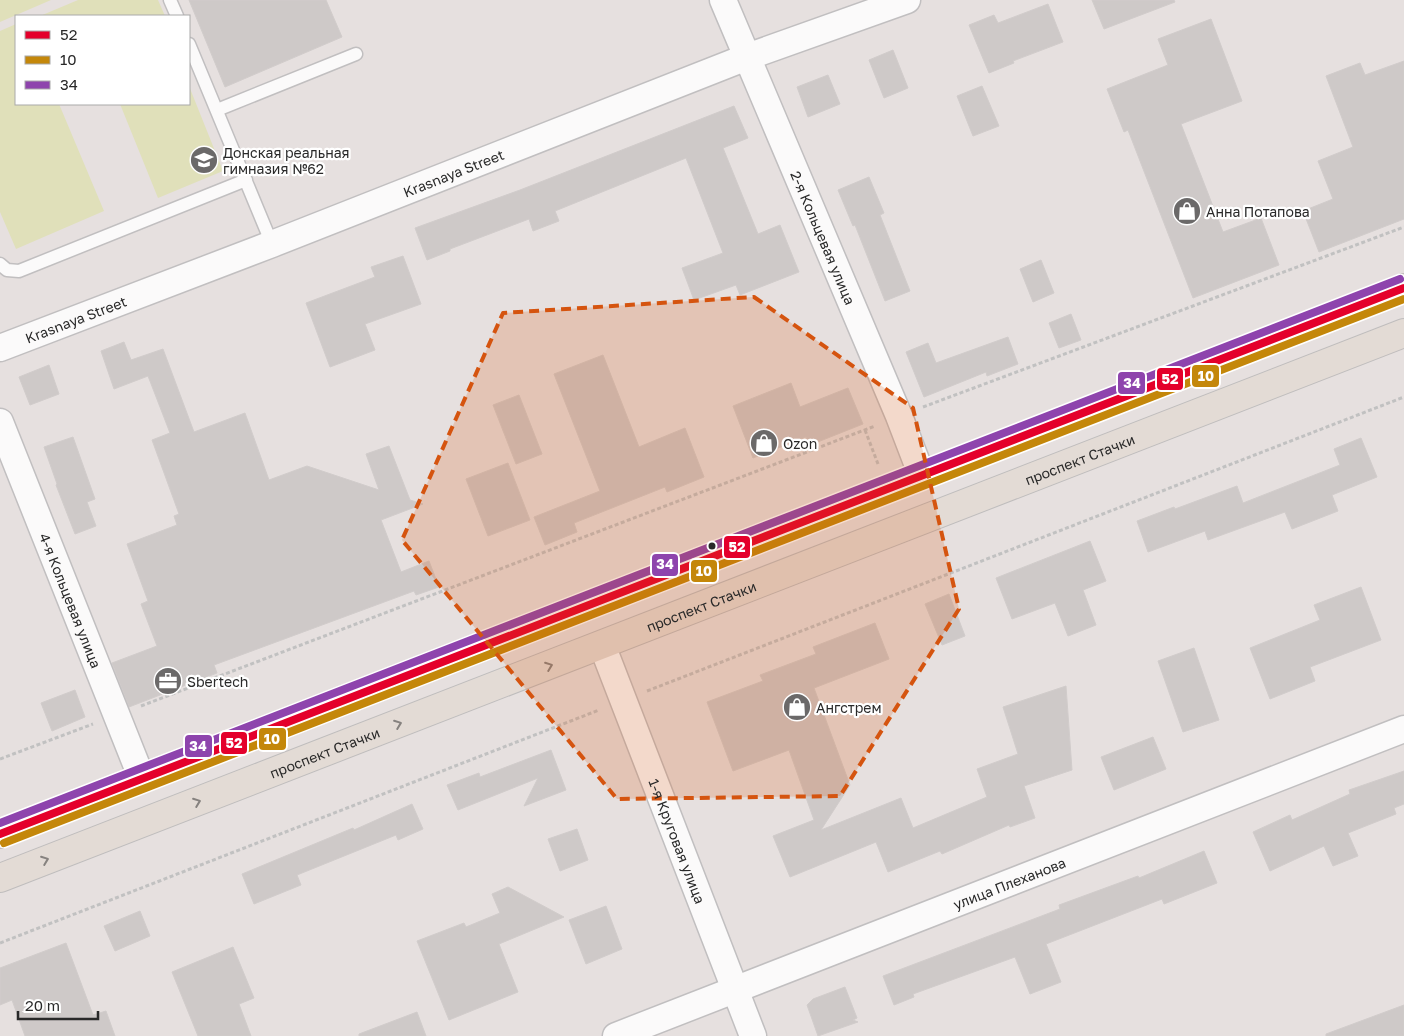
<svg xmlns="http://www.w3.org/2000/svg" width="1404" height="1036" font-family="'Golos Text',sans-serif">
<style>
.pitch{fill:#e0e0ba}
.building{fill:#cec9c8;stroke:#d1cccb}
.lines{fill:none;stroke-linecap:round;stroke-linejoin:round}
.service-casing{stroke:#c1bfc0;stroke-width:15}
.minor-casing{stroke:#c1bfc0;stroke-width:29}
.primary-casing{stroke:#bfbdbd;stroke-width:30}
.path{stroke:#c1c1c1;stroke-width:3;stroke-dasharray:4 2.5;stroke-linecap:butt}
.service{stroke:#fbfafa;stroke-width:12}
.minor{stroke:#fbfafa;stroke-width:26}
.primary{stroke:#e3dbd5;stroke-width:28}
.bus-1-casing{stroke:#fff;stroke-width:11}
.bus-2-casing{stroke:#fff;stroke-width:11}
.bus-3-casing{stroke:#fff;stroke-width:11}
.bus-1{stroke:#e4002b;stroke-width:8}
.bus-2{stroke:#c4870a;stroke-width:8}
.bus-3{stroke:#8e44ad;stroke-width:8}
.oneway{stroke:#86827f}
.marked{fill:#d5540f;fill-opacity:0.2;stroke:#d5540f;stroke-width:4;stroke-dasharray:10 6;stroke-linejoin:round}
.bus-dot{fill:#292929;stroke:#fff;stroke-width:2}
.labels{text-anchor:middle;dominant-baseline:central;stroke-width:4.5;stroke-linejoin:round;paint-order:stroke}
.poi-label{font-size:14px;fill:#292929;stroke:#fff;text-anchor:start}
.street-label{font-size:14px;fill:#292929;stroke:#fff}
.line-badge{stroke:#fff;stroke-width:2}
.badge-label{font-size:14px;text-anchor:middle;font-weight:bold;fill:#fff}
</style>
<rect width="100%" height="100%" fill="#e6e0df"/>
<path class="pitch" d="M0,0H51L0,22Z
M78,0H158L165,16H40Z
M16,24V104H59L104,211L16,249L0,212V31Z
M189,86L223,171L158,198L120,104H189Z"/>
<path class="building" d="M189,0H326L342,37L225,87Z
M1092,0H1174L1175,2L1104,29Z
M1048,4L1063,42L1013,61L1014,63L989,73L969,25L994,15L998,23Z
M1211,19L1242,101L1181,124L1223,232L1261,218L1279,265L1193,298L1128,130L1124,132L1107,89L1168,65L1158,39Z
M893,50L908,88L884,98L869,60Z
M1404,61V219L1319,252L1303,211L1333,199L1318,161L1353,147L1326,76L1360,63L1365,75Z
M828,75L840,104L808,117L797,87Z
M982,86L999,126L973,136L957,96Z
M734,106L748,138L723,148L758,234L780,225L799,272L740,295L736,285L694,300L682,268L723,253L686,158L555,211L559,221L533,231L529,219L450,249V251L427,260L415,228L520,190Z
M869,177L884,213L880,215L910,291L885,301L855,225L853,226L838,190Z
M403,256L421,304L365,324L375,350L330,367L306,303L375,277L371,267Z
M1041,260L1054,293L1033,302L1020,269Z
M1071,314L1081,340L1059,348L1049,323Z
M1008,337L1018,364L987,376L986,372L924,397L906,352L928,343L936,363Z
M124,342L131,360L163,349L194,432L245,413L269,480L307,466L379,490L366,454L389,446L410,500L423,504L381,520L401,572L429,561L439,587L416,595L414,591L214,665L217,673L129,707L112,663L157,646L141,604L148,601L127,544L177,525L174,516L179,514L152,440L170,433L148,376L114,389L101,351Z
M603,355L639,447L685,428L704,477L667,492L665,487L574,523L577,532L545,545L534,517L600,491L554,374Z
M49,365L59,394L30,405L19,377Z
M791,383L800,407L848,388L863,424L810,445L806,437L753,458L733,406Z
M519,395L542,454L516,464L493,405Z
M73,437L95,499L87,502L96,526L75,534L56,485L57,484L44,447Z
M1361,438L1377,477L1332,495L1338,511L1292,529L1285,512L1208,540L1205,531L1148,552L1137,521L1174,507L1175,509L1237,486L1243,503L1340,465L1334,449Z
M508,463L530,520L488,536L466,479Z
M1090,541L1106,581L1083,590L1096,625L1068,636L1055,603L1012,619L996,578Z
M1361,587L1381,640L1310,667L1315,681L1270,699L1250,648L1320,620L1314,605Z
M949,594L965,636L942,645L925,604Z
M875,623L889,659L814,688L850,785L821,830L901,798L913,828L987,797L977,769L1018,754L1003,707L1066,686L1072,770L1024,786L1035,818L1010,827L1009,825L942,854L940,851L888,872L876,842L790,877L773,836L814,820L789,750L733,771L707,702L763,681L760,675L816,654L813,647Z
M1194,648L1219,720L1183,732L1158,661Z
M75,690L85,717L52,731L41,703Z
M1153,737L1166,769L1114,790L1101,757Z
M551,750L566,790L524,806L538,778L458,810L447,785L479,773L480,777Z
M1404,771V804L1394,808L1396,814L1348,833L1358,856L1333,866L1324,846L1270,871L1253,832L1290,815L1292,820L1350,794L1349,790Z
M412,804L423,829L398,840L396,835L297,875L301,885L254,904L242,874L353,828L354,830Z
M577,829L588,860L560,871L548,839Z
M1204,851L1217,883L1164,904L1162,899L1046,944L1061,982L1030,994L1015,957L913,994L914,997L894,1005L883,976L1060,909L1059,905L1138,876L1139,878Z
M508,887L564,917L499,944L518,992L449,1020L417,941L464,923L466,927L500,913L492,894Z
M606,906L622,949L586,964L569,920Z
M140,911L150,936L115,951L104,926Z
M66,943L93,1015L106,1011L115,1036H25L12,1000L0,1005V968Z
M233,947L254,998L239,1004L251,1036H198L172,972Z
M845,987L857,1018L853,1020L858,1022L818,1036L807,1005L813,999Z
M1404,1005V1036H1326V1034Z
M417,1012L426,1036H359V1034Z"/>
<g class="lines">
<defs>
<path id="service" d="M170,0L177,16
M189,44L272,244
M217,110L356,54
M0,264L7,270L19,271L246,180"/>
<g id="minor">
<path id="s1" d="M723,0L899,416L922,476"/>
<path id="s2" d="M0,348L272,244L747,57L907,0"/>
<path id="s3" d="M0,422L142,779"/>
<path id="s4" d="M602,645L753,1036"/>
<path id="s5" d="M616,1036L1404,729"/>
</g>
<g id="primary">
<path d="M0,834L1404,288"/>
<path id="s6" d="M0,878L1404,333"/>
</g>
</defs>
<use href="#service" class="service-casing"/>
<use href="#minor" class="minor-casing"/>
<use href="#primary" class="primary-casing"/>
<path class="path" d="M923,407L1404,227
M865,430L878,464
M647,691L1404,397
M141,706L875,426
M0,759L93,724
M0,943L599,710"/>
<use href="#service" class="service"/>
<use href="#minor" class="minor"/>
<use href="#primary" class="primary"/>
<defs>
<path id="bus-1" d="M0,834L1404,288"/>
<path id="bus-2" d="M4,843L1404,299"/>
<path id="bus-3" d="M0,823L1400,279"/>
</defs>
<use href="#bus-1" class="bus-1-casing"/>
<use href="#bus-2" class="bus-2-casing"/>
<use href="#bus-3" class="bus-3-casing"/>
<use href="#bus-1" class="bus-1"/>
<use href="#bus-2" class="bus-2"/>
<use href="#bus-3" class="bus-3"/>
</g>
<defs><path id="oneway-chevron" d="M-2-3.5L2.5 0L-2 3.5" fill="none" stroke-width="1.6" stroke-linecap="round" stroke-linejoin="round" transform="scale(1.25)"/></defs>
<g class="oneway">
<use href="#oneway-chevron" transform="translate(549 666) rotate(-21)"/>
<use href="#oneway-chevron" transform="translate(398 724) rotate(-21)"/>
<use href="#oneway-chevron" transform="translate(197 802) rotate(-21)"/>
<use href="#oneway-chevron" transform="translate(45 860) rotate(-21)"/>
</g>
<path class="marked" d="M754,297L913,408L959,609L840,796L617,799L402,540L503,313Z"/>
<defs>
<symbol id="school-disc" viewBox="-11 -11 22 22"><circle r="9.5" fill="#6b6969" stroke="#fff"/><path d="M0-5L7-2L0 1L-7-2ZM-4 1L0 2.5L4 1V4Q0 6-4 4Z" fill="#fff"/></symbol>
<symbol id="shop-disc" viewBox="-11 -11 22 22"><circle r="9.5" fill="#6b6969" stroke="#fff"/><path d="M-5-2.5h2.3a2.7 3.5 0 0 1 5.4 0H5L5.5 6h-11ZM-1.5-2.5h3a1.5 2.3 0 0 0-3 0Z" fill="#fff"/></symbol>
<symbol id="office-disc" viewBox="-11 -11 22 22"><circle r="9.5" fill="#6b6969" stroke="#fff"/><path d="M-6-3h4V-5.5h4V-3h4V5H-6ZM-1-4.5V-3h2v-1.5ZM-6 0V1H6V0Z" fill="#fff"/></symbol>
</defs>
<g fill-rule="evenodd">
<use href="#school-disc" x="188" y="144" width="32" height="32"/>
<use href="#shop-disc" x="1171" y="195" width="32" height="32"/>
<use href="#shop-disc" x="748" y="427" width="32" height="32"/>
<use href="#office-disc" x="152" y="665" width="32" height="32"/>
<use href="#shop-disc" x="781" y="691" width="32" height="32"/>
</g>
<circle class="bus-dot" cx="712" cy="546" r="4.5"/>
<g class="labels">
<g class="poi-label">
<text x="223" y="152">Донская реальная<tspan x="223" dy="16">гимназия №62</tspan></text>
<text x="1206" y="211">Анна Потапова</text>
<text x="783" y="443">Ozon</text>
<text x="187" y="681">Sbertech</text>
<text x="816" y="707">Ангстрем</text>
</g>
<g class="street-label">
<text stroke="none"><textPath href="#s2" startOffset="486">Krasnaya Street</textPath></text>
<text stroke="none"><textPath href="#s1" startOffset="258">2-я Кольцевая улица</textPath></text>
<text stroke="none"><textPath href="#s2" startOffset="81">Krasnaya Street</textPath></text>
<text stroke="none"><textPath href="#s6" startOffset="1158">проспект Стачки</textPath></text>
<text stroke="none"><textPath href="#s3" startOffset="192">4-я Кольцевая улица</textPath></text>
<text stroke="none"><textPath href="#s6" startOffset="752">проспект Стачки</textPath></text>
<text stroke="none"><textPath href="#s6" startOffset="348">проспект Стачки</textPath></text>
<text stroke="none"><textPath href="#s4" startOffset="210">1-я Круговая улица</textPath></text>
<text stroke="none"><textPath href="#s5" startOffset="422">улица Плеханова</textPath></text>
</g>
</g>
<g class="line-badge">
<rect x="1191" y="364" width="29" height="24" rx="5" fill="#c4870a"/>
<rect x="1156" y="367" width="28" height="24" rx="5" fill="#e4002b"/>
<rect x="1117" y="371" width="29" height="24" rx="5" fill="#8e44ad"/>
<rect x="723" y="535" width="28" height="24" rx="5" fill="#e4002b"/>
<rect x="651" y="553" width="28" height="24" rx="5" fill="#8e44ad"/>
<rect x="690" y="559" width="28" height="24" rx="5" fill="#c4870a"/>
<rect x="258" y="727" width="29" height="24" rx="5" fill="#c4870a"/>
<rect x="220" y="731" width="28" height="24" rx="5" fill="#e4002b"/>
<rect x="184" y="734" width="29" height="24" rx="5" fill="#8e44ad"/>
</g>
<g class="badge-label">
<text x="1206" y="381">10</text>
<text x="1170" y="384">52</text>
<text x="1132" y="388">34</text>
<text x="737" y="552">52</text>
<text x="665" y="569">34</text>
<text x="704" y="576">10</text>
<text x="272" y="744">10</text>
<text x="234" y="748">52</text>
<text x="198" y="751">34</text>
</g>
<rect x="15" y="15" width="175" height="90" fill="#ffffff" stroke="#a9a9a9"/>
<rect x="25" y="31" width="25" height="8" fill="#e4002b" stroke="#a9a9a9"/>
<text x="60" y="40" font-size="15" fill="#292929">52</text>
<rect x="25" y="56" width="25" height="8" fill="#c4870a" stroke="#a9a9a9"/>
<text x="60" y="65" font-size="15" fill="#292929">10</text>
<rect x="25" y="81" width="25" height="8" fill="#8e44ad" stroke="#a9a9a9"/>
<text x="60" y="90" font-size="15" fill="#292929">34</text>
<path d="M18 1011v8h80v-8" fill="none" stroke="#292929" stroke-width="2.5"/>
<text x="25" y="1011" font-size="15" fill="#292929" stroke="#ffffff" stroke-width="4" paint-order="stroke">20 m</text>
</svg>
